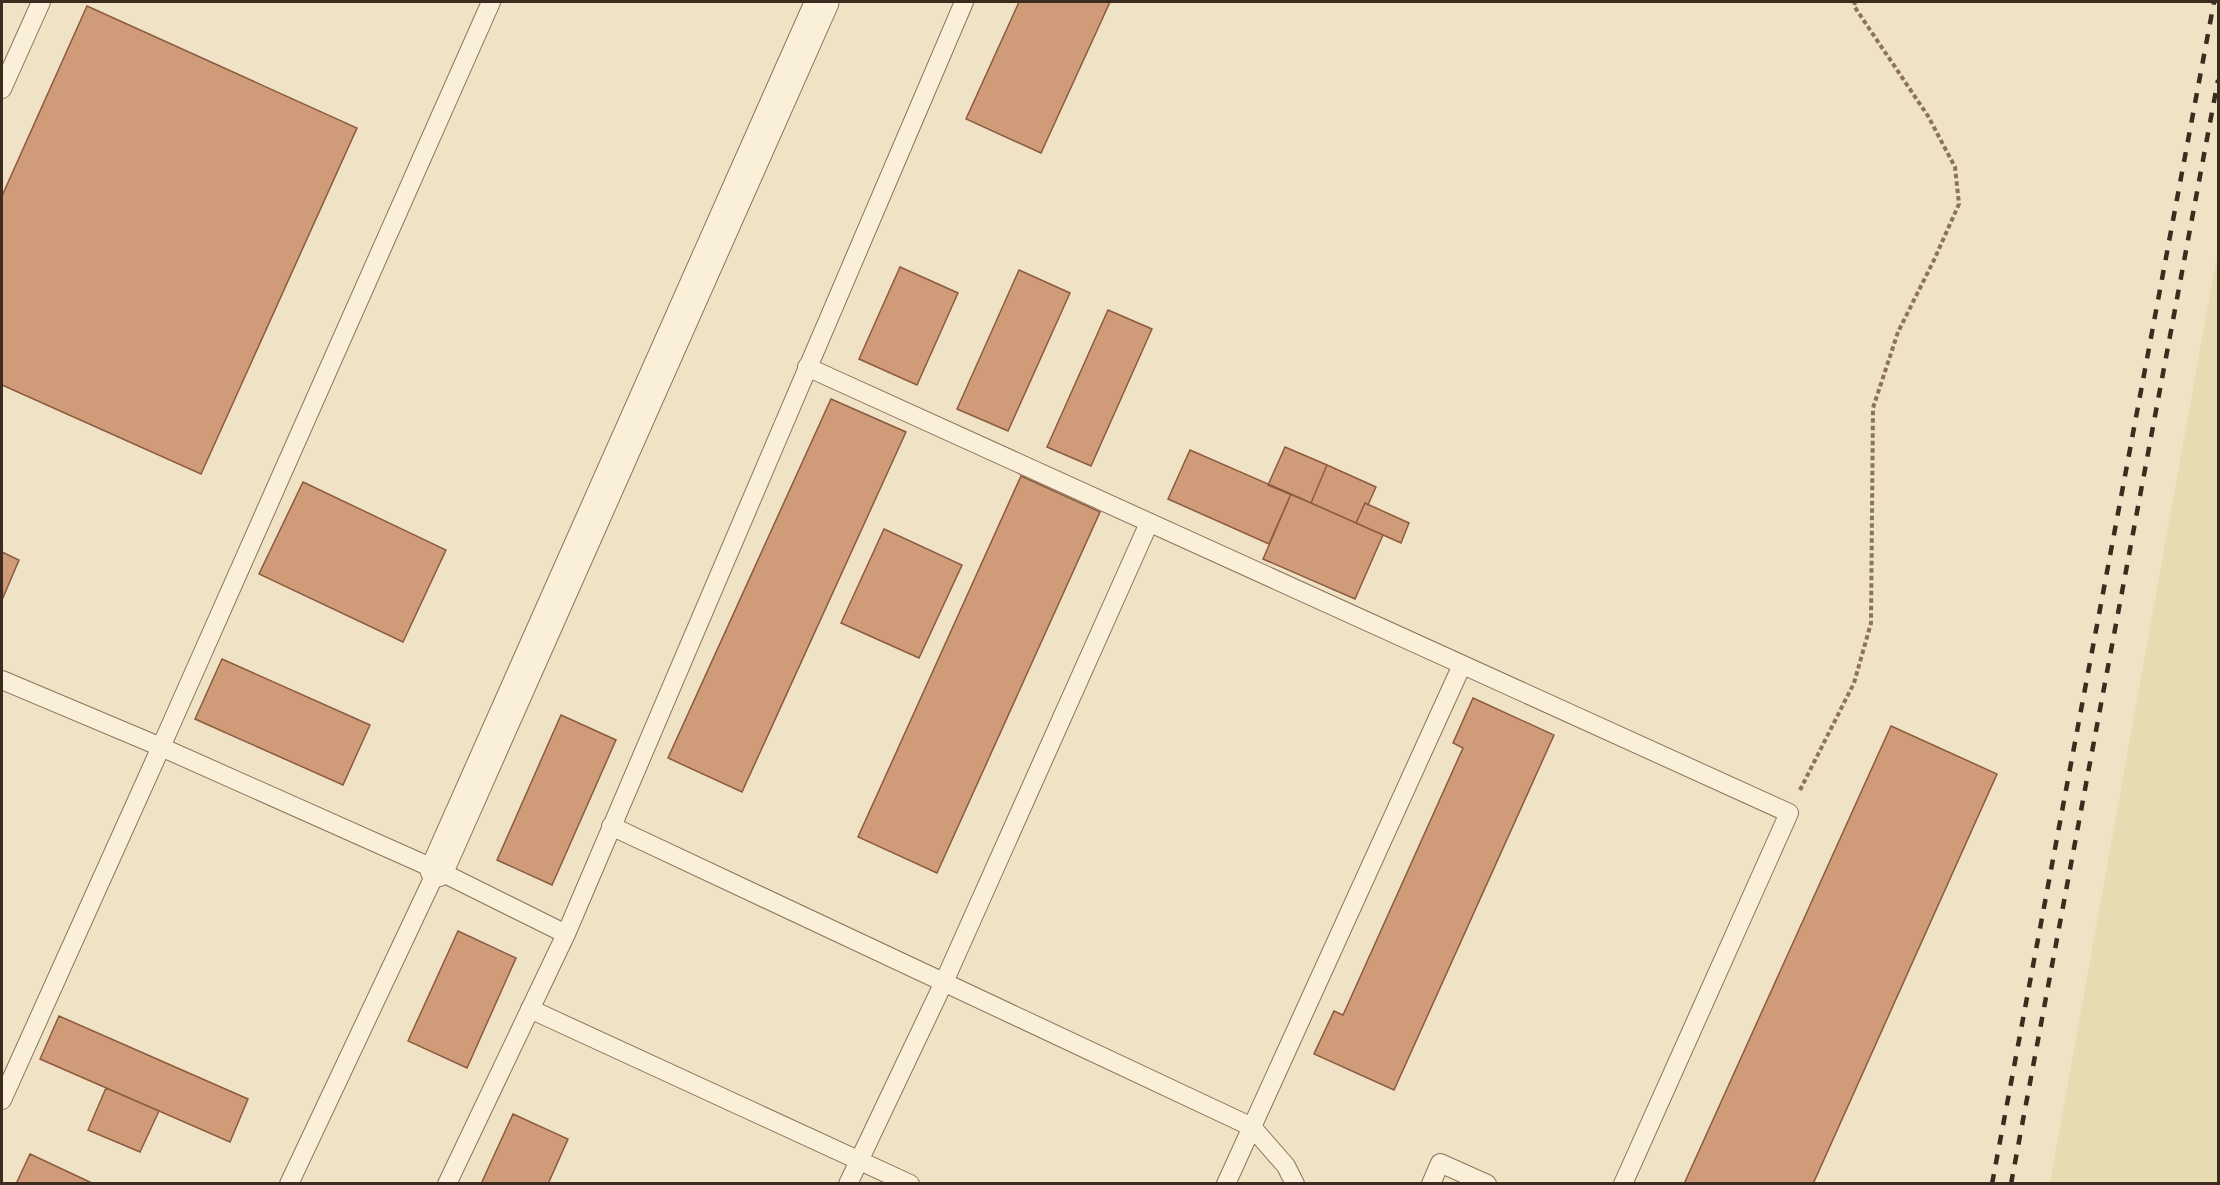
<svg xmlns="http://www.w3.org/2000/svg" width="2220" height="1185" font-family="'Zilla Slab',serif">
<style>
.farmland{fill:#e6dcb2}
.building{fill:#d09b79;stroke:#8c5b3f;stroke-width:1.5}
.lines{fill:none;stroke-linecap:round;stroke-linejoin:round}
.lane-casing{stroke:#8c735a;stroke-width:20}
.street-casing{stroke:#8c735a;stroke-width:35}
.path{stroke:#8c735a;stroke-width:4;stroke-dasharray:4.5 3;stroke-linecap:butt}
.lane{stroke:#faefd9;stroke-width:18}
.street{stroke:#faefd9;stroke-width:33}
.rail{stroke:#3c2c1f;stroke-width:4.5;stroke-dasharray:10 10;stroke-linecap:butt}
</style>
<rect width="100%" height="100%" fill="#f0e2c5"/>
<path class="farmland" d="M2218,250V1183H2050Z"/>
<path class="building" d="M1019,2H1110L1041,153L966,119Z
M87,6L357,128L201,474L2,385V196Z
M900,267L958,293L917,385L859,359Z
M1019,270L1070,293L1008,431L957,409Z
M1108,310L1152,329L1091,466L1047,447Z
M831,399L906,432L742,792L668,758Z
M1285,447L1327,465L1311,503L1268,485Z
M1190,450L1291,494L1269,544L1168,499Z
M1327,465L1376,487L1368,505L1365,503L1356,523L1311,503Z
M1021,476L1100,512L937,873L858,837Z
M303,482L446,550L403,642L259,574Z
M1291,494L1383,535L1355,599L1263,559Z
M1365,503L1409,523L1401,543L1356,523Z
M884,529L962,565L919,658L841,623Z
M2,552L19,560L2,600Z
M222,659L370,725L343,785L195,719Z
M1473,698L1554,735L1394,1090L1314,1054L1334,1011L1343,1015L1463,748L1453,743Z
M561,715L616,740L552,885L497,860Z
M1891,726L1997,774L1813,1184H1684Z
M458,931L516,958L467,1068L408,1041Z
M59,1016L248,1099L230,1142L40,1059Z
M106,1088L159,1111L140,1152L88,1130Z
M513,1114L568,1139L548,1184H481Z
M30,1154L94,1184H16Z"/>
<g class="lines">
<defs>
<path id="lane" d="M2,89L41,2
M807,367L1789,813L1623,1184
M2,680L161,747L437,870L289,1184
M611,826L1252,1127L1286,1166L1295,1184
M437,870L566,934L964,2
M530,1009L910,1184
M2,1100L161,747L491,2
M447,1184L566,934
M848,1184L944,982L1149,523
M1226,1184L1462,665
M1431,1184L1440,1163L1487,1184"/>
<path id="street" d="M437,870L822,2"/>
</defs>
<use href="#lane" class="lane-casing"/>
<use href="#street" class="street-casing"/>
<path class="path" d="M1800,790L1854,683L1871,623L1873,408L1898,332L1934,260L1959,204L1955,167L1928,116L1854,6L1855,2"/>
<use href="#lane" class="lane"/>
<use href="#street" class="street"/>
<path class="rail" d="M1992,1184L2214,2
M2011,1184L2218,80"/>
</g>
<rect width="2220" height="1185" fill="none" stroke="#3c2c1f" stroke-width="6"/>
</svg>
